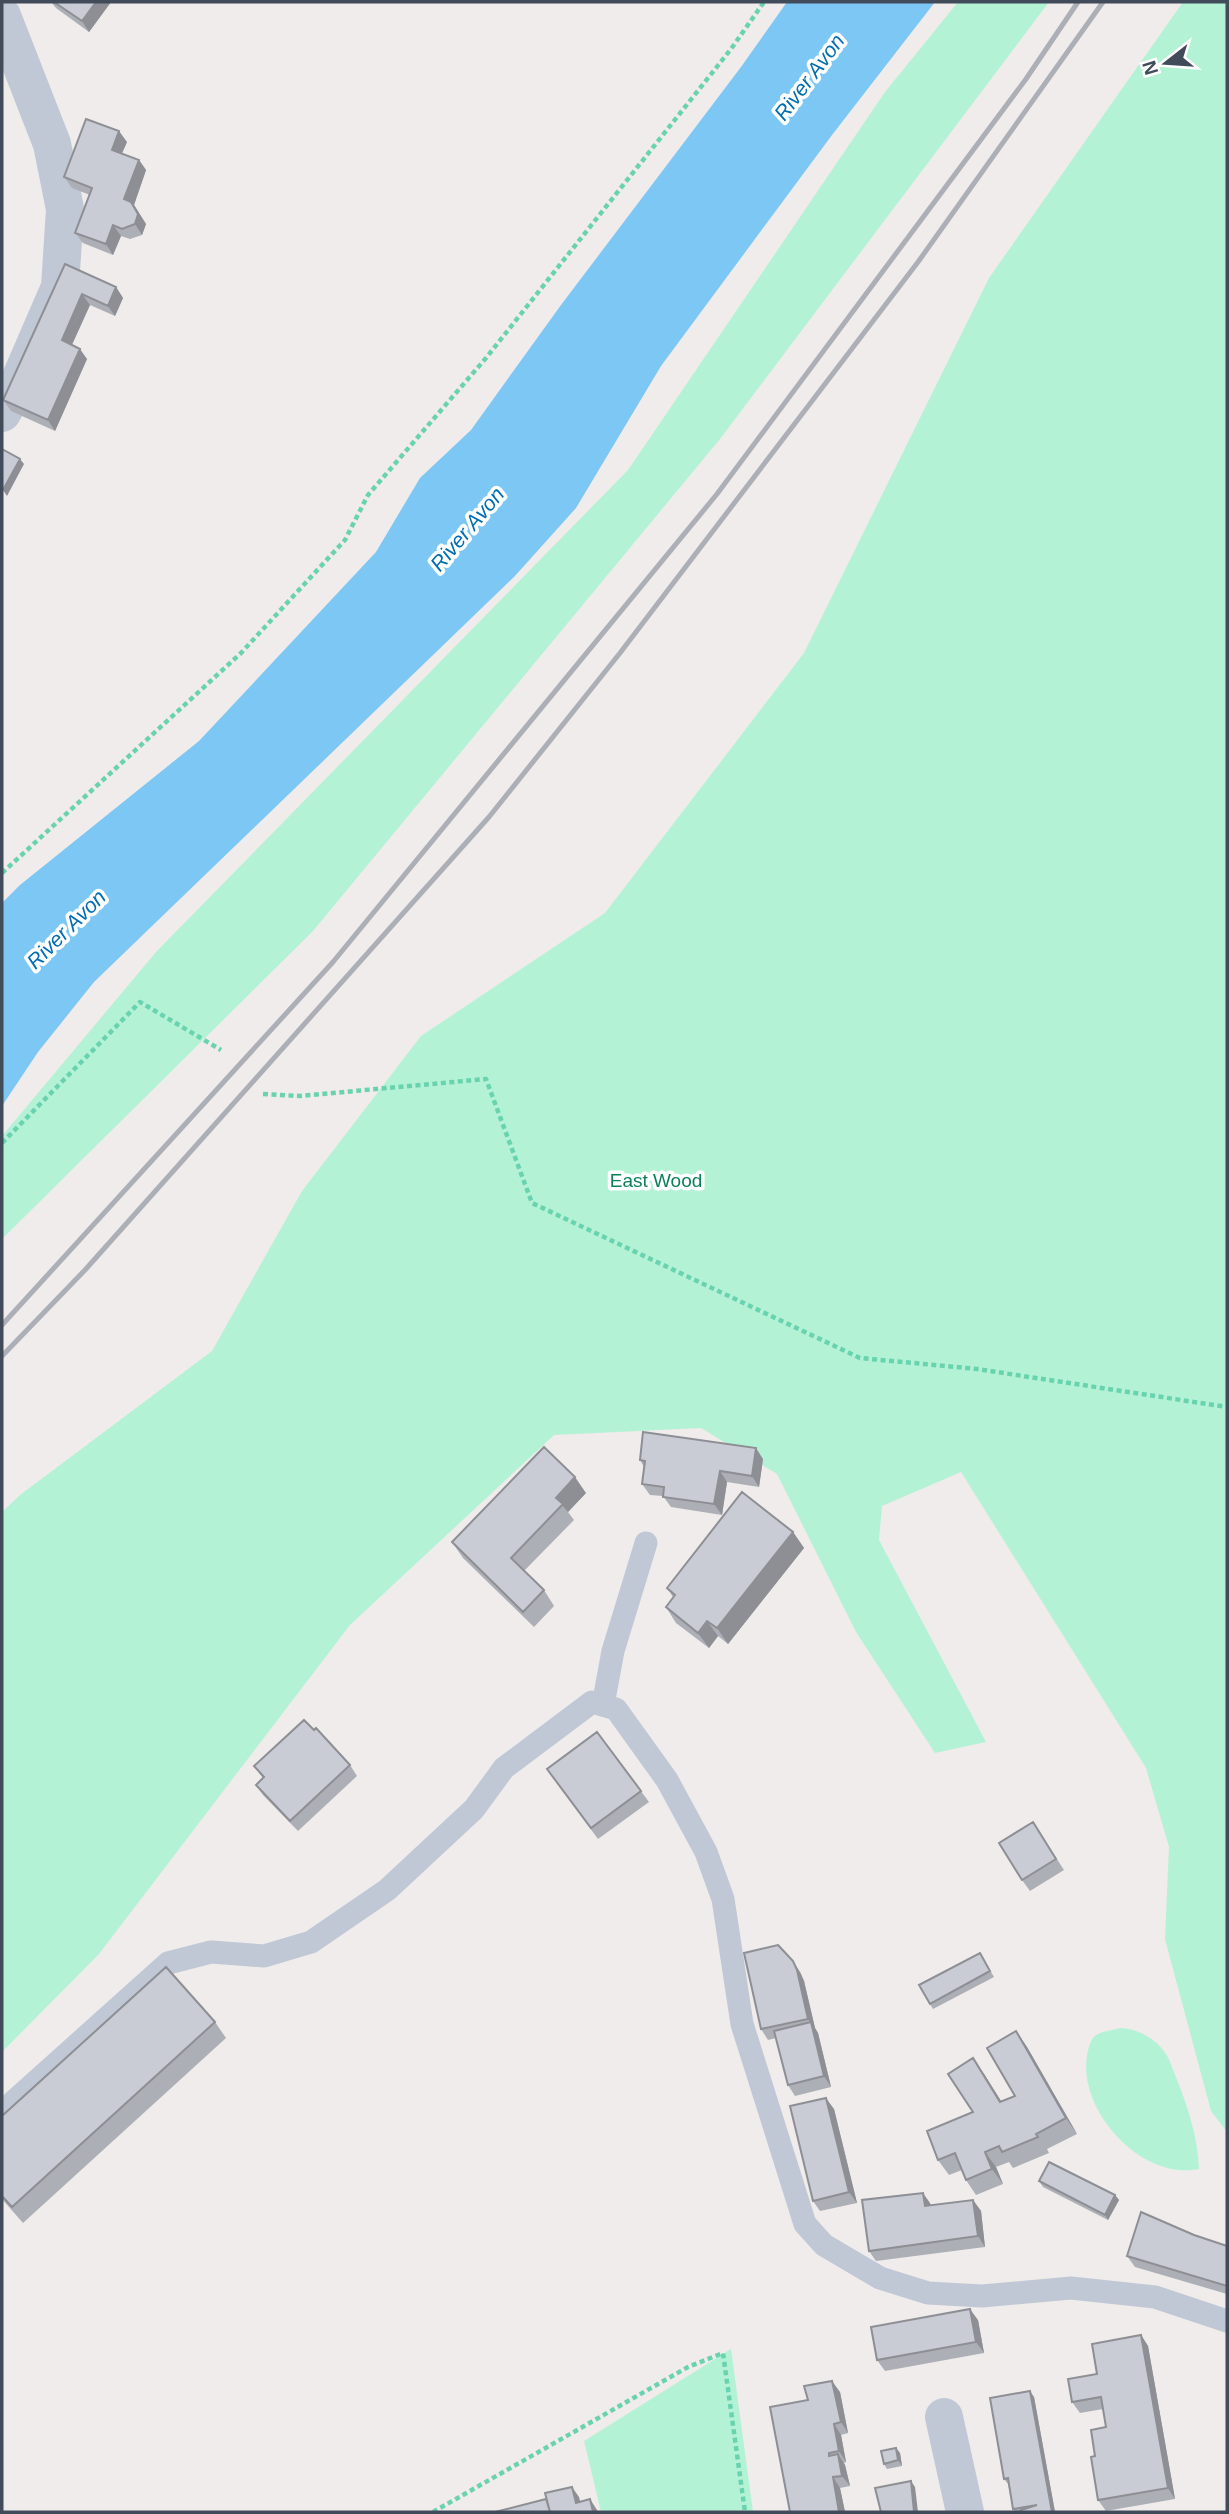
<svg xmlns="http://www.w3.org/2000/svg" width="1229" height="2514" font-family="Helvetica,sans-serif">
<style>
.green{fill:#b4f2d6}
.water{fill:#7cc7f3}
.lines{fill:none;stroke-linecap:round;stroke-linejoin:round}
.path{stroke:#69d3b0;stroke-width:4.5;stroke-dasharray:5 3.5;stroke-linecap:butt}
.lane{stroke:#c0c8d5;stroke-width:23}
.street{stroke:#c0c8d5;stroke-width:38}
.rail{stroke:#adafb7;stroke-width:5}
.wall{fill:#adafb6}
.shaded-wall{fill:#8d8f94}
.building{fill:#c9ccd4;stroke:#8d8f94;stroke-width:2}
.labels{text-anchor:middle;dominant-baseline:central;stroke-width:7;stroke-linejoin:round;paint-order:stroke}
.park-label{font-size:19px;fill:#0e815a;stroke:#fff}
.water-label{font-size:21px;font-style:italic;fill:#006eb0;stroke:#fff}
</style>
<rect width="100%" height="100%" fill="#efeceb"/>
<path class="green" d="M958,2H1049L720,439L313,931L2,1239V1136L156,952L628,470L885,92Z
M1183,2H1227V2132L1211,2111L1165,1939L1169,1847L1146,1768L961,1472L882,1506L879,1540L986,1742L935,1753L856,1632L777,1474L701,1428L554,1435L350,1625L99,1954L2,2052V1512L20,1495L212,1351L302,1191L421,1036L605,913L804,653L989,278Z
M1121,2028C1139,2029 1156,2039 1166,2054C1170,2060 1172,2068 1175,2075C1187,2104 1198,2137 1199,2169C1142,2181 1078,2111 1087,2056C1088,2049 1090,2041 1095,2036C1101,2031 1114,2030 1121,2028Z
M731,2349L753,2512H601L584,2441Z"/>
<path class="water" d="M787,2H935L832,135L661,366L576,508L514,577L94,982L38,1052L2,1106V903L20,885L199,741L376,552L420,478L471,430L561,305L741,67Z"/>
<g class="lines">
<path class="path" d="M2,873L241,653L345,540L368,495L486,358L731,49L764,2
M263,1094L300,1096L486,1079L532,1203L860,1358L977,1369L1227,1407
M2,1143L140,1002L221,1050
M433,2512L688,2367L723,2353L745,2512"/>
<path class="lane" d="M603,1705L613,1651L646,1543
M2,2112L168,1963L211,1952L264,1956L311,1942L387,1890L474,1809L504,1768L592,1702L616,1709L667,1780L706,1852L723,1899L742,2024L805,2224L824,2245L880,2278L928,2293L982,2296L1071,2288L1155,2297L1227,2321"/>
<path class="street" d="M2,16L52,144L65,209L60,287L18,384L2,413
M944,2417L965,2512"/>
<path class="rail" d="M2,1325L333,962L717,494L1026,79L1078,2
M2,1356L85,1270L489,817L620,653L918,262L1103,2"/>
</g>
<path class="wall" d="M51,2H111L89,32L56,8Z
M127,142L122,153L139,160L146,170L134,205L146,224L142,235L130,239L121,236L113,255L83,243L75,233L90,195L72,188L64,177Z
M65,264L116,287L123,298L115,316L90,305L72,345L87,359L55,431L11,411L3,400Z
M763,1459L759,1487L727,1482L722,1515L671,1507L663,1496L650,1495L642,1484L644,1467L640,1460Z
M586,1493L568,1512L574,1520L524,1571L544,1590L554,1606L534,1627L463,1558L452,1542Z
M793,1532L804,1548L728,1644L718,1636L709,1648L676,1623L666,1607L673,1597L667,1588Z
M597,1732L649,1802L598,1839L547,1769Z
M350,1765L357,1776L298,1831L263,1795L256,1785L263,1778L254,1766Z
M1033,1822L1064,1870L1030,1891L1022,1880Z
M980,1953L994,1977L933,2009L930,2004Z
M800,1972L804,1981L815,2028L818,2033L831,2087L795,2096L788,2085L776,2038L768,2040L761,2029Z
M215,2022L226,2038L23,2223L2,2199V2116Z
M1016,2031L1027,2047L1077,2134L1047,2149L1049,2153L1013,2168L1009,2162L996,2167L1003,2184L976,2195L966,2180L962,2170L949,2175L938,2160L973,2112L984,2074L1001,2101L1015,2096Z
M834,2109L857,2203L820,2211L813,2201Z
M1039,2181L1115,2195L1119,2200L1108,2220L1043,2187Z
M973,2200L981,2211L985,2247L876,2261L869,2251L930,2203L931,2206Z
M1194,2235L1227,2246V2294L1135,2267L1127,2256Z
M978,2320L984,2353L885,2371L877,2360Z
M1141,2335L1148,2346L1175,2499L1106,2511L1098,2500L1095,2456L1106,2427L1103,2409L1080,2413L1072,2402L1097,2374Z
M840,2392L848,2433L841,2435L846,2462L844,2463L845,2465L850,2486L840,2488L845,2512H790L808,2400Z
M1034,2397L1055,2512H1015L1013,2509L1008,2484L1004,2479Z
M896,2448L900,2453L902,2466L887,2469L884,2464Z"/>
<path class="shaded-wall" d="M96,2H111L89,32L82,21Z
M119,131L127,142L119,160L112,150Z
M139,160L146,170L134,205L146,224L142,235L135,224L124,199Z
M113,225L121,236L113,255L106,244Z
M116,287L123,298L115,316L108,306Z
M82,294L90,305L69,351L62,340Z
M80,349L87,359L55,431L48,420Z
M20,459L24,464L7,496L3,490Z
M756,1448L763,1459L759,1487L752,1476Z
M720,1471L727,1482L722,1515L714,1504Z
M575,1477L586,1493L568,1512L556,1498Z
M793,1532L804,1548L728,1644L717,1628Z
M707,1621L718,1636L709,1648L698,1633Z
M793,1961L800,1972L804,1981L815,2028L818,2033L831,2087L824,2076L811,2024L808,2019Z
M1016,2031L1027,2047L1077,2134L1066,2118Z
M973,2058L984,2074L1011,2117L1000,2102Z
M826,2098L834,2109L857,2203L849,2192Z
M985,2152L996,2167L1003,2184L992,2169Z
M923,2193L930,2203L933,2217L925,2206Z
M1115,2195L1119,2200L1108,2220L1105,2215Z
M973,2200L981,2211L985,2247L978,2236Z
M970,2309L978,2320L984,2353L976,2342Z
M1141,2335L1148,2346L1175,2499L1168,2488Z
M832,2381L840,2392L848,2433L841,2422Z
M1030,2391L1034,2397L1055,2512H1052Z
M834,2424L841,2435L846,2462L839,2451Z
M896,2448L900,2453L902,2466L898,2460Z
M838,2454L845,2465L850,2486L842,2476Z
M833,2477L840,2488L845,2512H839Z
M911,2481L915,2487L918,2512H914Z
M572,2487L579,2497L583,2512L576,2503Z
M590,2499L597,2510L598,2512H593Z"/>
<path class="building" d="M54,2H96L82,21Z
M86,119L119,131L112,150L139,160L124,199L131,202L138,214L135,224L122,229L113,225L106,244L75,233L92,188L64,177Z
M65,264L116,287L108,306L82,294L62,340L80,349L48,420L3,400Z
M2,449L20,459L3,490H2Z
M643,1432L756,1448L752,1476L720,1471L714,1504L663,1497L664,1487L642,1484L645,1461L640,1460Z
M544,1447L575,1477L556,1498L563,1504L511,1558L544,1590L523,1612L452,1542Z
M742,1492L793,1532L717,1628L707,1621L698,1633L666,1607L675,1595L667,1588Z
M304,1720L314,1730L316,1728L350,1765L290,1821L256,1785L264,1777L254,1766Z
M597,1732L641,1791L591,1828L547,1769Z
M1033,1822L1056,1859L1022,1880L999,1843Z
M778,1945L793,1961L797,1970L808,2019L761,2029L744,1953Z
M980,1953L990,1971L930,2004L919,1985Z
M166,1967L215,2022L12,2207L2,2196V2116Z
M811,2022L824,2076L788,2085L774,2031Z
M1016,2031L1066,2118L1036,2134L1038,2137L1002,2152L999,2146L985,2152L992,2169L966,2180L955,2153L938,2160L927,2131L973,2112L948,2074L973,2058L1000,2102L1015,2096L987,2048Z
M826,2098L849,2192L813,2201L790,2106Z
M1049,2162L1115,2195L1105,2215L1039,2181Z
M923,2193L925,2206L973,2200L978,2236L869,2251L862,2200Z
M1141,2212L1194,2235L1227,2246V2286L1127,2256Z
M970,2309L976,2342L877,2360L871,2327Z
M1141,2335L1168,2488L1098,2500L1091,2457L1095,2456L1091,2430L1106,2427L1101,2397L1072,2402L1068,2379L1097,2374L1092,2344Z
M832,2381L841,2422L834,2424L839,2451L829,2453V2456L838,2454L842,2476L833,2477L839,2512H790L770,2407L808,2400L804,2386Z
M1030,2391L1052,2512H1022L1021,2510L1037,2505L1013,2509L1008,2478L1004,2479L990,2398Z
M896,2448L898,2460L884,2464L881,2451Z
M911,2481L914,2512H881L875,2488Z
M572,2487L576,2503L590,2499L593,2512H550L545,2493Z
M546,2499L550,2512H495Z"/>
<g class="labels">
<g class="park-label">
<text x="656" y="1180">East Wood</text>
</g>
<g class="water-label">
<text transform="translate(809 77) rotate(-53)">River Avon</text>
<text transform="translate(467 529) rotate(-50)">River Avon</text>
<text transform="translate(66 929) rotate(-45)">River Avon</text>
</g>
</g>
<rect width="1229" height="2514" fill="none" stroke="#424b5a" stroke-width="7"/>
<g transform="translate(1166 63) rotate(253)" stroke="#ffffff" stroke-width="5" paint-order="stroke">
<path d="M0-5L12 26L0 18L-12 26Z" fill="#424b5a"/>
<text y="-10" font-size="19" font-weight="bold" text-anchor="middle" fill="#424b5a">N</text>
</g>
</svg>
